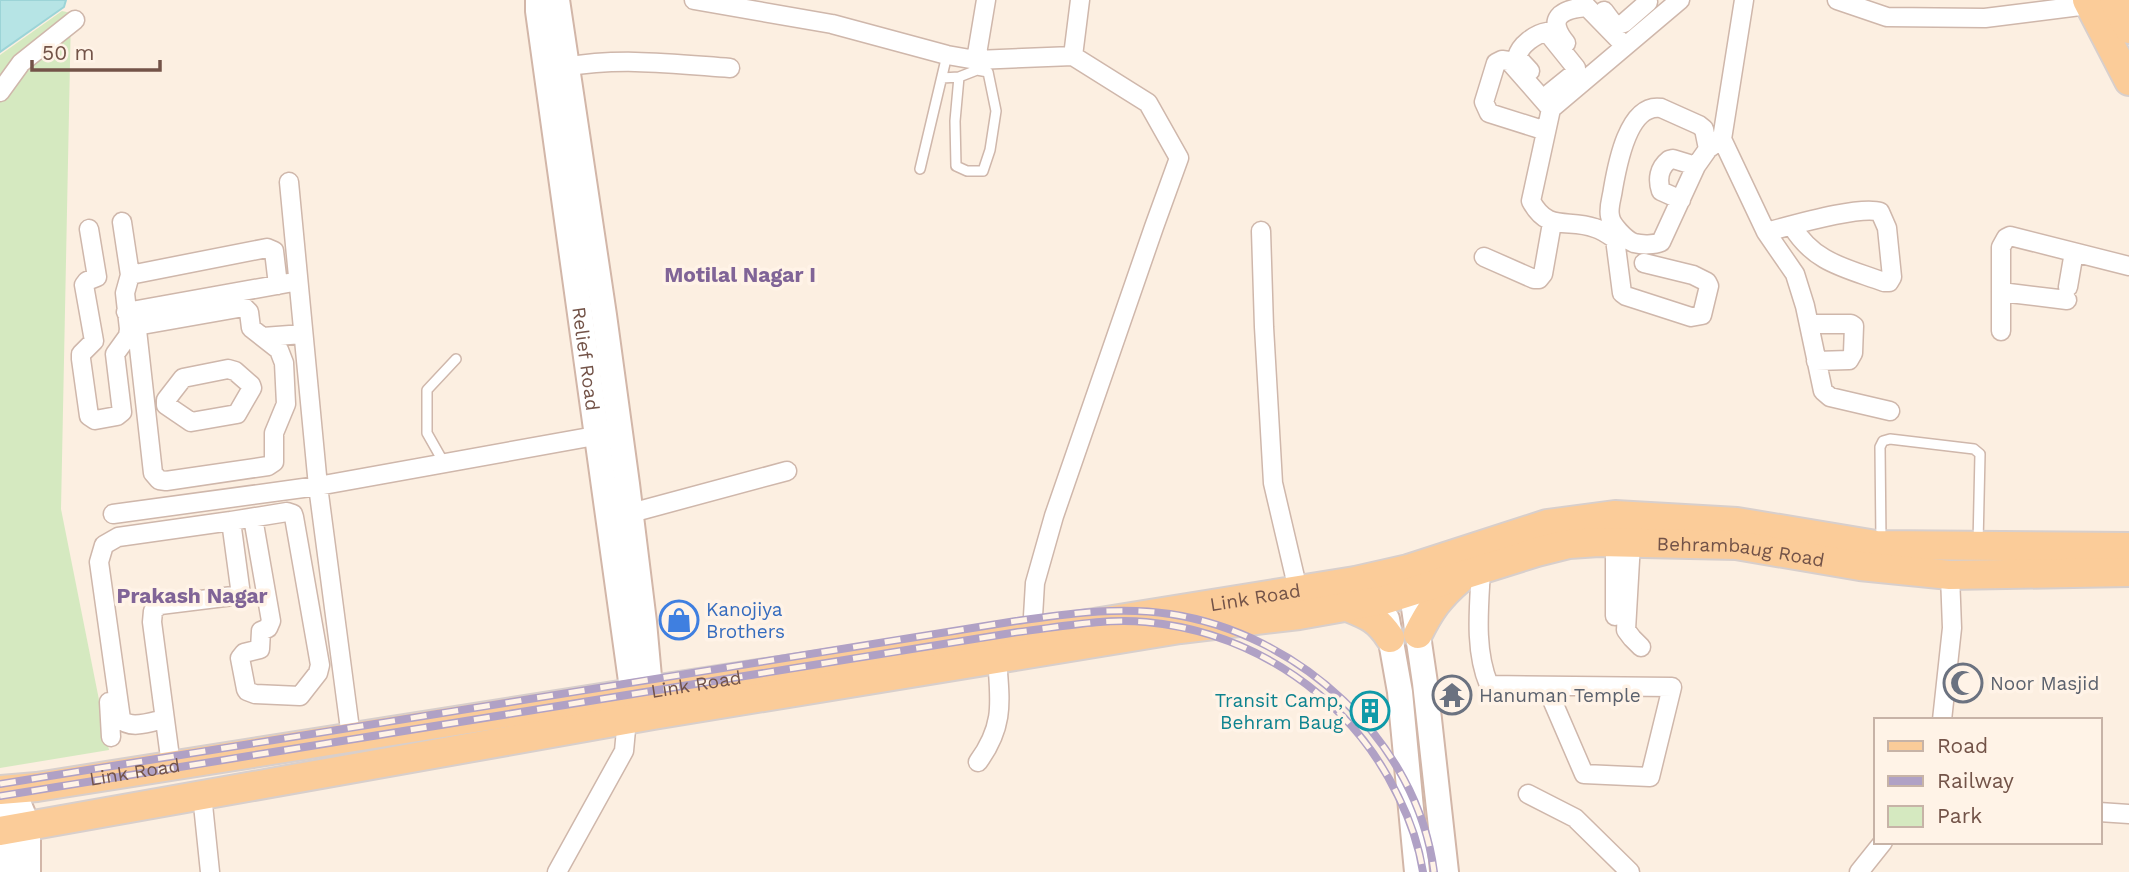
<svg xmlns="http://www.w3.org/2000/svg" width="2129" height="872" font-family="'Work Sans',sans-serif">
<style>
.green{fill:#d5e9c0}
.water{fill:#b6e4e5;stroke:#9cd4d7;stroke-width:2}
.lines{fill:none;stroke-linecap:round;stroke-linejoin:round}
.lane-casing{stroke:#cfb7ab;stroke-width:12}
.street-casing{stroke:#cfb7ab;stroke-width:21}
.secondary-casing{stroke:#d2b6a8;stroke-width:28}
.primary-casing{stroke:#d8cfcc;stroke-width:32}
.lane{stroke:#fff;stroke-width:9}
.street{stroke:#fff;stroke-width:18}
.secondary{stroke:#fff;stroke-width:24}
.primary{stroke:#fbcc99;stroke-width:28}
.rail-casing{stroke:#b0a1c5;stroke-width:8}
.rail{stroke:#fff3e7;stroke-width:5;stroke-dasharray:16;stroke-linecap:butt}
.labels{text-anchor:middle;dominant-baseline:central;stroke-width:7;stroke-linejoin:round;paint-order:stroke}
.street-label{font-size:19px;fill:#735348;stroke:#fff3e7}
.shop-label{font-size:19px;fill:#366cbe;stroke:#fff3e7;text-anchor:start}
.worship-label{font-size:19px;fill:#5b616d;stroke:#fff3e7;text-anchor:start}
.culture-label{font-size:19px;fill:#0d838f;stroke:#fff3e7;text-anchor:end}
.neighbourhood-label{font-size:21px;font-weight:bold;fill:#806497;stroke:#fff3e7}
</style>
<rect width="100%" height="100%" fill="#fcefe1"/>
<path class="green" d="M62,11L71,13L61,509L109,750L0,768V55Z"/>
<path class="water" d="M0,0H66L64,7L0,52Z"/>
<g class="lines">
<defs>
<path id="lane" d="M942,78L959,77L977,70L988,72L996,111L990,150L983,171H967L956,166L955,121L959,77
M920,169L947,55
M444,463L427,433V390L456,359
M1881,541L1880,447L1883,441L1890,439L1974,449L1980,454L1978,544"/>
<path id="street" d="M694,0L832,24L947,55L976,60L1073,56L1080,0
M1744,0L1722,139L1766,232C1790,226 1860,205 1880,212L1887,228L1892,277L1889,282H1884C1846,268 1814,263 1792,226
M1837,0L1887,17L1985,18L2096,4
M1604,11L1613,23L1618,25L1624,23L1648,2
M1566,43C1546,19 1560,9 1587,7L1625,46
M976,60L986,0
M566,67C620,57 675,64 730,68
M1530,71L1517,57C1520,45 1535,34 1547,32L1576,68V72L1550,93
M0,92L21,63L75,20
M1546,131L1489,113L1484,102L1496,63L1502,60L1509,61L1551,109
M1708,149L1704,129L1699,125L1661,108C1628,103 1617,166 1613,189C1612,198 1608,207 1610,216C1611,225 1626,240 1634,243C1642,245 1654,245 1661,242L1696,166L1708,149L1722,139
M289,182L318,486L351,737
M1681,200L1661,191C1657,179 1659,168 1669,160L1673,159L1696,166
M89,229L97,277L87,281L84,285L94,341L81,354V359L89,416L95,420L117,416L122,412L115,354L128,336L129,329L125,293L130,275L122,222
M1261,231L1264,327L1273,483L1298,590
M1766,232L1795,274L1805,306L1823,391L1830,397L1890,411
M1484,257L1534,279H1539L1543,274L1552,223
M1644,263L1693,275L1707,282L1709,286L1702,315L1691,317L1626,296L1622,293L1615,239C1609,235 1602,230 1595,228C1568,218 1548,233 1531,201L1551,109L1680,0
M130,275L267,248L274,251L278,285
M2068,287L2074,252
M2001,292L2067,300
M244,307L249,312L251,328L279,350L284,363L286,404L274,433V462L268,466L166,481L159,480L153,473L137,330L142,325Z
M126,312L288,283
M1809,324H1851L1854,326L1853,353L1849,360L1816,361
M2001,331V247L2006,238L2010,236L2129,266
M263,337L303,334
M228,369L235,371L251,385L252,388L237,414L191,422L166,405V400L183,378Z
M631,513L787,471
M113,514L318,486L606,434
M231,521L287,512L293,514L294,517L320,665L318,673L300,696L255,694L247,691L246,689L240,658L244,653L260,649L261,631L268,628L271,621L253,518
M1615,542V616
M1631,543L1626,630L1632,638L1641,647
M1481,570C1479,607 1474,650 1489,685L1672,687L1650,777L1584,774L1546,686
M1032,633L1035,583L1054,516L1154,227L1179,158L1148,103L1073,56
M109,702L111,737
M164,719C151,722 130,730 121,719L99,562L104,545L118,537L231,521L241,595L160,605L153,611L152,622L171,765
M1942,720L1952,628L1950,575
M978,762C1005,725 1000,701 997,659
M1528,794L1575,818L1630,872
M202,795L210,872
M2099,812L2129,814
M557,872L624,751L627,719
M1859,872L1883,842"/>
<g id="secondary">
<path id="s1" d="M538,0V11L635,710"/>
<path d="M557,0L604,315L627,484L644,622L652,710"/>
<path d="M1409,574L1425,683L1446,872"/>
<path d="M1387,619L1400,692L1417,872"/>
<path d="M12,788L28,826V872"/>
<path d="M4,872L5,830L8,813"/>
</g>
<g id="primary">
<path d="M2087,0L2129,81"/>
<path d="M2114,0L2129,29"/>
<path d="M1345,606C1367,615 1377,618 1390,638"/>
<path d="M1418,634C1430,610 1439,597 1460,579"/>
<path id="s2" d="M0,790L37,787L633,693L1032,633L1355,581L1408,569L1547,524L1615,515L1737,522L1876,545L2129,547"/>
<path id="s3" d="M0,831L653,715L1180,629L1299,615L1384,600L1537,552L1569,544L1599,542L1736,545L1860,566L1950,575L2129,572"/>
</g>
</defs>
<use href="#lane" class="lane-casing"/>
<use href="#street" class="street-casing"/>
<use href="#secondary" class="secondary-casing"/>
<use href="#primary" class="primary-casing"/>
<use href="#lane" class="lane"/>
<use href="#street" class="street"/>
<use href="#secondary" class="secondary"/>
<use href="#primary" class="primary"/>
<defs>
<g id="rail">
<path d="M0,784L1016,621C1068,614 1118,606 1170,614C1298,633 1417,740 1434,872"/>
<path id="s4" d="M0,796L1018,632C1060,627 1103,618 1146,622C1254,632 1351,698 1398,796C1410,820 1419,846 1423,872"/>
</g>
</defs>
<use href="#rail" class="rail-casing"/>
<use href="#rail" class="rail"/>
</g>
<defs>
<symbol id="shop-ring" viewBox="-11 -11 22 22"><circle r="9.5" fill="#fff3e7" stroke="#3f7fe0" stroke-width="1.5"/><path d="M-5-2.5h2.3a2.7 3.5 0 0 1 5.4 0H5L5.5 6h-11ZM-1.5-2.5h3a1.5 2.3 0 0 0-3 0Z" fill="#3f7fe0"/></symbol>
<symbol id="mosque-ring" viewBox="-11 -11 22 22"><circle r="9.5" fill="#fff3e7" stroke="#6b7280" stroke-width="1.5"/><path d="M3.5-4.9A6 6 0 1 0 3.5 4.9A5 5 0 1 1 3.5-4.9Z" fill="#6b7280"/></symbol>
<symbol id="temple-ring" viewBox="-11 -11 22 22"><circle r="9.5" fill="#fff3e7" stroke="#6b7280" stroke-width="1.5"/><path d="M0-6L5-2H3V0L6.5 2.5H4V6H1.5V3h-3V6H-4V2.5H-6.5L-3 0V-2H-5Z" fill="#6b7280"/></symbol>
<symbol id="building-ring" viewBox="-11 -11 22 22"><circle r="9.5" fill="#fff3e7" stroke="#0f9aa8" stroke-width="1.5"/><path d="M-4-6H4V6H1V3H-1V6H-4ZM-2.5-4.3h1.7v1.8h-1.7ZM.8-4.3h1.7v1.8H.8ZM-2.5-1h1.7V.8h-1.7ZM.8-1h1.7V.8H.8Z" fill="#0f9aa8"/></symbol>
</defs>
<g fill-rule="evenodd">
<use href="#shop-ring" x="657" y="598" width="44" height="44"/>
<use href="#mosque-ring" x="1941" y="661" width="44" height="44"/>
<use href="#temple-ring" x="1430" y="673" width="44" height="44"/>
<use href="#building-ring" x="1348" y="689" width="44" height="44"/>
</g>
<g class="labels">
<g class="street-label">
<text stroke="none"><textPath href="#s1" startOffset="362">Relief Road</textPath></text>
<text stroke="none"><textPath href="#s3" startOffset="1769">Behrambaug Road</textPath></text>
<text stroke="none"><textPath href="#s2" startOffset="1270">Link Road</textPath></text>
<text stroke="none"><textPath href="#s4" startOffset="705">Link Road</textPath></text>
<text stroke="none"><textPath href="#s2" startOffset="136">Link Road</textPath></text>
</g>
<g class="shop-label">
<text x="706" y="609">Kanojiya<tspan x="706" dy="22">Brothers</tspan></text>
</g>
<g class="worship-label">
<text x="1990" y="683">Noor Masjid</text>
<text x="1479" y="695">Hanuman Temple</text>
</g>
<g class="culture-label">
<text x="1343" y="700">Transit Camp,<tspan x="1343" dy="22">Behram Baug</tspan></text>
</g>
<g class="neighbourhood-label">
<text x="740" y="274">Motilal Nagar I</text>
<text x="192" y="595">Prakash Nagar</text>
</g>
</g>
<rect x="1874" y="718" width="228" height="126" fill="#fff3e7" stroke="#c7b3a7" stroke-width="2"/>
<rect x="1888" y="741" width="35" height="10" fill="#fbcc99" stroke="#c7b3a7" stroke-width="2"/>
<text x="1937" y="753" font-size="21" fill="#735348">Road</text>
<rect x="1888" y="776" width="35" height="10" fill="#b0a1c5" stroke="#c7b3a7" stroke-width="2"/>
<text x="1937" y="788" font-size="21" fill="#735348">Railway</text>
<rect x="1888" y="806" width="35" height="21" fill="#d5e9c0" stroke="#c7b3a7" stroke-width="2"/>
<text x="1937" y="823" font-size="21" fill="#735348">Park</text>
<path d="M32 60v10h128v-10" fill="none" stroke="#735348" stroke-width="3.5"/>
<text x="42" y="60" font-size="21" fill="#735348" stroke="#fff3e7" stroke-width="5" paint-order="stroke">50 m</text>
</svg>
